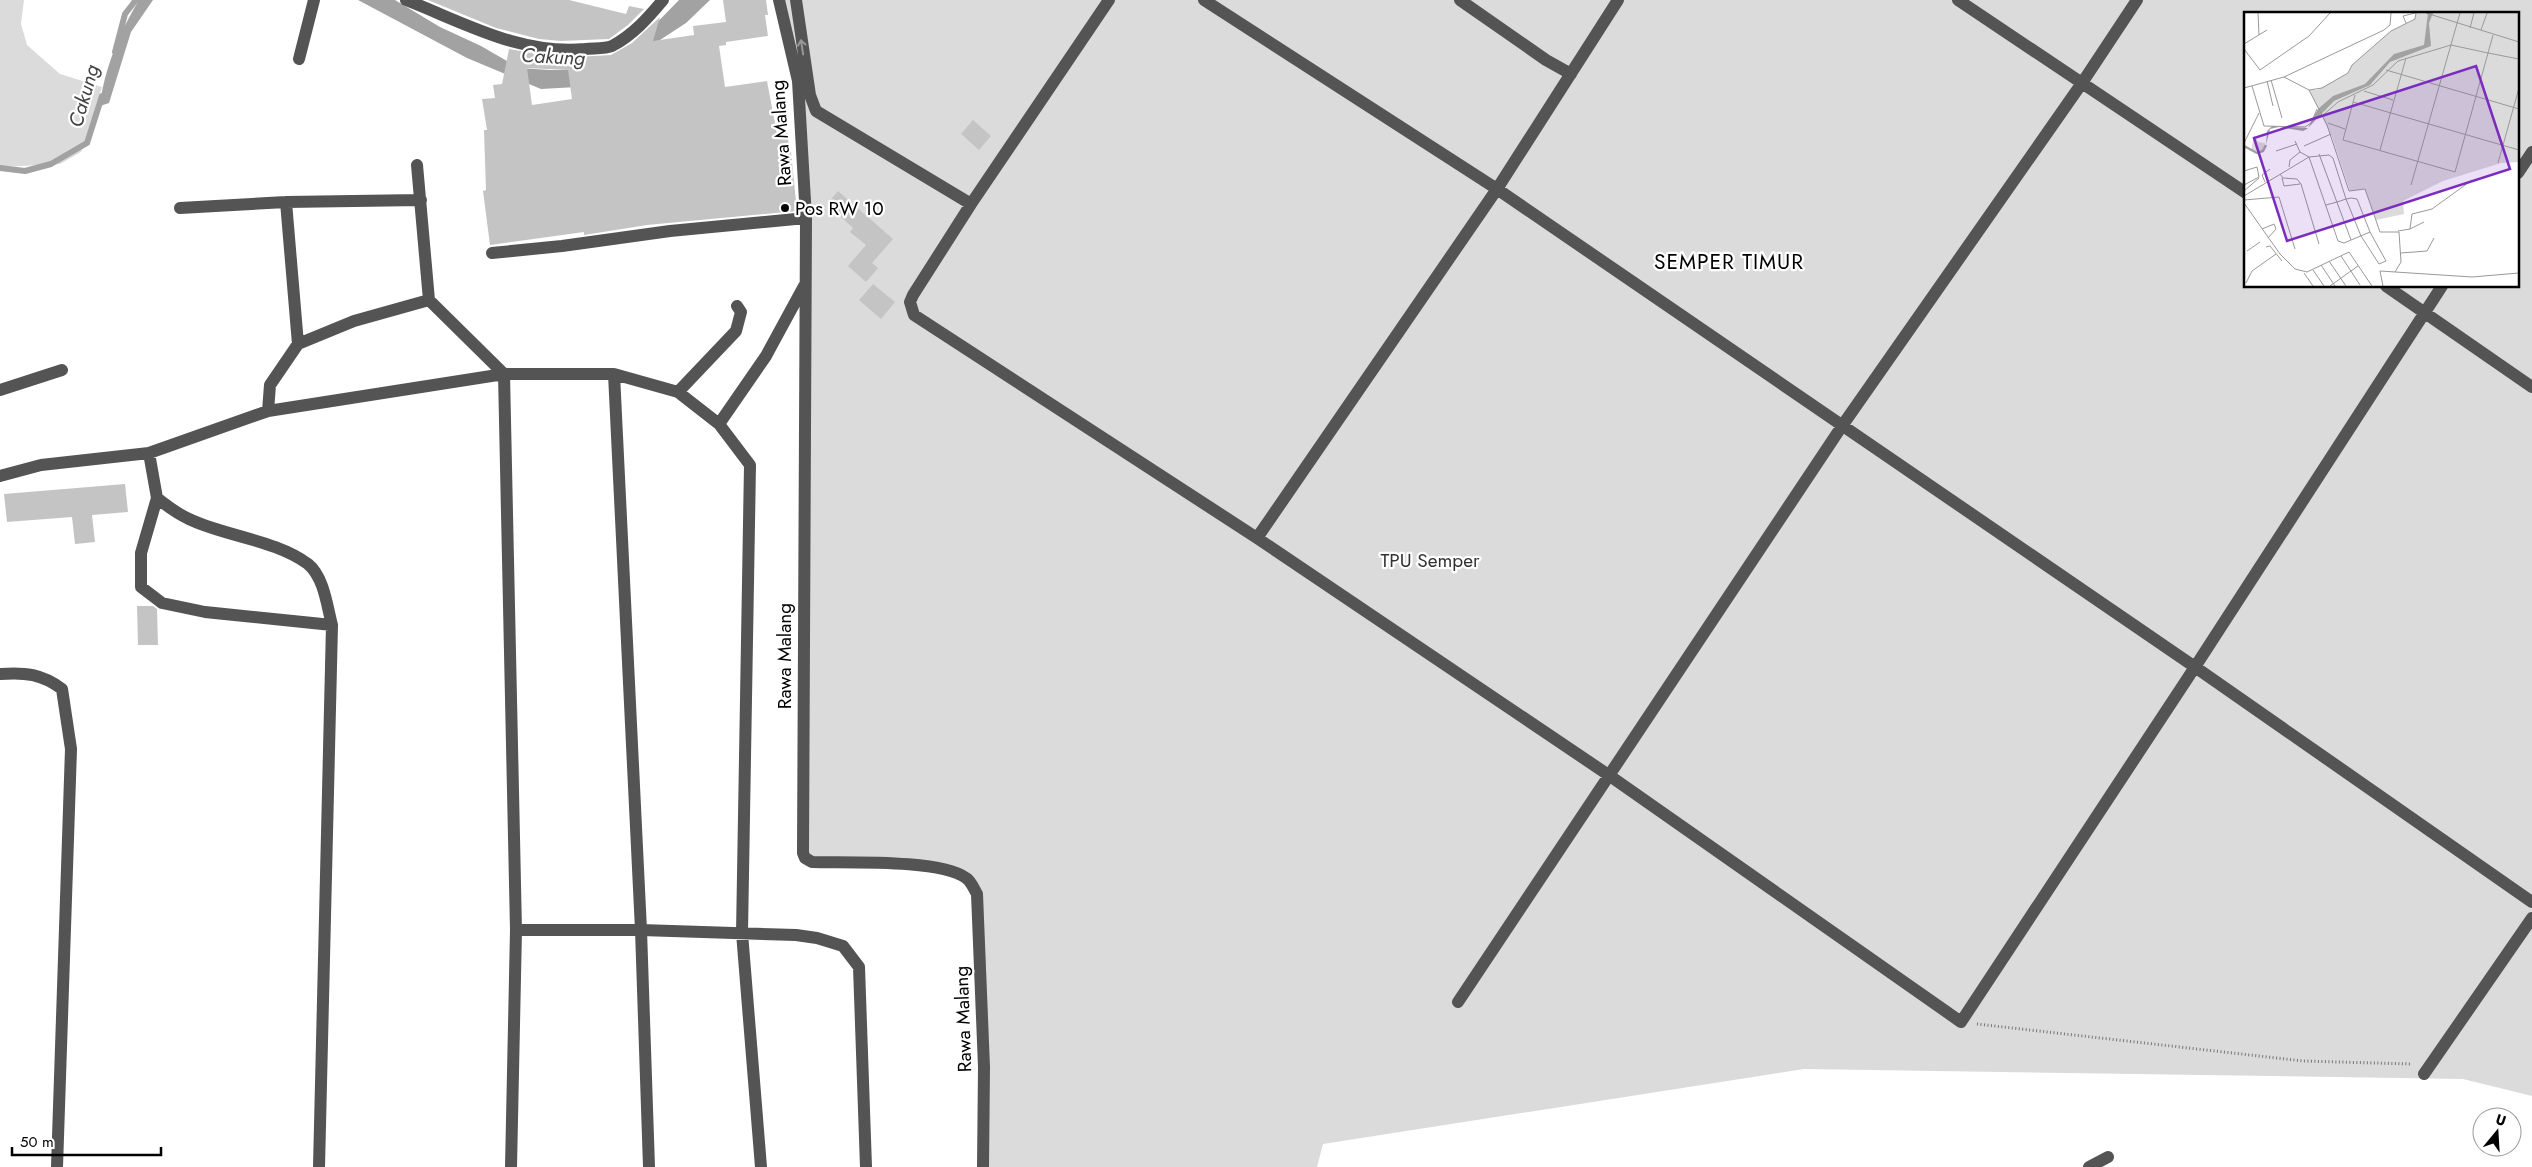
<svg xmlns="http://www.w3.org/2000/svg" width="2532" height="1167" font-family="Jost,sans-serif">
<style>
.green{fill:#dbdbdb;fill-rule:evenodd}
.water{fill:#a2a2a2}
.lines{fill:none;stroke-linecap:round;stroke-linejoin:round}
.stream{stroke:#a2a2a2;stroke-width:6}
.building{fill:#c4c4c4;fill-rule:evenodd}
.path{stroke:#767676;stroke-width:3;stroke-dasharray:1 2.5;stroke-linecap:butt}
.minor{stroke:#545454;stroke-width:12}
.oneway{stroke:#989898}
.poi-dot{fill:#000;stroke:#fff;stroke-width:2}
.labels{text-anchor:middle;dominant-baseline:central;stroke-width:4.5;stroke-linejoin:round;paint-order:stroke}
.street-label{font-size:19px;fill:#000;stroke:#fff}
.poi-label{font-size:19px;fill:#000;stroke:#fff;text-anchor:start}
.park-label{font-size:19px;fill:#323232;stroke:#fff}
.water-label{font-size:20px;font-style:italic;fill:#434343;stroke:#fff}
.quarter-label{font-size:21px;letter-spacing:1px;fill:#000;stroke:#fff}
.inset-river{fill:none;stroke:#a2a2a2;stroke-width:2.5}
.inset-road{fill:none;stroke:#999;stroke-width:1}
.view{fill:#7b2cbf;fill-opacity:0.15;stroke:#7b2cbf;stroke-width:2.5}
.inset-edge{fill:none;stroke:#000;stroke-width:2.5}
</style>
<rect width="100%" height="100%" fill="#fff"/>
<path class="green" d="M0,0H24L21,24L27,45L60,74L102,87L81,152L60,164L0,167Z
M778,0H2532V1096L2463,1079L1804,1069L1323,1144L1317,1167H982L977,894L957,873L805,858V244L798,81ZM2246,14H2518V286H2246Z"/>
<path class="water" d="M139,0H153L131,32L109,103L100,106C104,69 120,32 139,0Z
M358,0H395L440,27L481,46L519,68L550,70H589L638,42L679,0H710L686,23L660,40L577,87L541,89L467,58Z"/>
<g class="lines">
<path class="stream" d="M115,52L125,14L136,0
M0,168L25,171L51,164L87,143L102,96"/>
</g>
<path class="building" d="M428,0H569L626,14L629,6L644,9L628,25L609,39L561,41L539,39L496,28Z
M723,0H766L768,15H765L768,36L726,42V45L719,46L725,87L767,81L777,134L787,132L790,152H791L797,211L647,225L584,235V232L490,245L483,191L486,190L484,130H487L482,99L495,98L493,85L502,84L509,49L560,58L611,55L632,43L660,17L653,41L694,35L693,26L726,22ZM527,68L568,70L572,99L532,105Z
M973,120L991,136L979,150L961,134Z
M838,191L893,239L872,263L878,268L866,282L848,266L866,245L850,232L853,228L827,204Z
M873,284L895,302L881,319L859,300Z
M125,484L128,512L92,515L95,542L75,544L72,517L7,522L4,494Z
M137,606H153L157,609L158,645H138Z"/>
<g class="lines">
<path class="path" d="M1977,1024L2303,1061L2411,1064"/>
<path class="minor" d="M406,0C465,23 520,55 585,49C593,48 605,49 612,46C633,35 648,18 663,0
M779,0L798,81L806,218L803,853L805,858L812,862C847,863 940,859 966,878C971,881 974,889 977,894L984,1067L983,1167
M796,0L810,95L816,111L971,204
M1109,0L971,204L913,295L910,302L914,315L1257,538L1610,776L1961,1022L2195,667L2442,286
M1204,0L1497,189L2195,667L2532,902
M1460,0L1546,60L1571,74
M1958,0L2246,193
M299,59L314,0
M417,165L429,300L504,374L516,930L511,1167
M2518,173L2532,152
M286,202L298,344
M180,208L286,202L421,200
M492,253L562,246L670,231L806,218
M2386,286L2532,387
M614,374L641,930L649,1167
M0,390L62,370
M678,392L736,331L741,312L737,306
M268,411L270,385L298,344L354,321L429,300
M719,424L766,356L804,286
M149,453L157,498C167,506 178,514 189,519C224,536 276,540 308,564C324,577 327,606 332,625L319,1167
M0,476L41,465L149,453L268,411L504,374H614L678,392L719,424L750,465L742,933L761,1167
M157,498L141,553V587L162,603L205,612L332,625
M1257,538L1497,189L1618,0
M0,674C25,672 42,674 62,689L71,749L57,1167
M516,930H641L796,935L817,938L843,946L859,967L866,1167
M1458,1002L1842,426L2082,83L2137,0
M2424,1074L2532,918
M2089,1167L2108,1157"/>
</g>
<defs><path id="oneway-shaft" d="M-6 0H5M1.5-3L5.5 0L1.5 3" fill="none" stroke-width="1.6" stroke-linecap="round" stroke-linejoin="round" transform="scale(1.25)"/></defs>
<use class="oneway" href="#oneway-shaft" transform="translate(802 47) rotate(-99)"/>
<circle class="poi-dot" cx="785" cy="208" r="5"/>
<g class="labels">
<g class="street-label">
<text transform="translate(781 133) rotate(-94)">Rawa Malang</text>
<text transform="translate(784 656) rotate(-90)">Rawa Malang</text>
<text transform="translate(963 1019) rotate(-92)">Rawa Malang</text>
</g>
<g class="poi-label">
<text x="795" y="208">Pos RW 10</text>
</g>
<g class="park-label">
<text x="1430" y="560">TPU Semper</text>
</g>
<g class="water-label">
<text transform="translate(553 57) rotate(3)">Cakung</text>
<text transform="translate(84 96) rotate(-74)">Cakung</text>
</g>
<g class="quarter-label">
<text x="1729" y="262">SEMPER TIMUR</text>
</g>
</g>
<g transform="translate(2244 12)">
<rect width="275" height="275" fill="#fff"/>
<path d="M172,1H275V150L257,151L199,169L159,189L160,202L132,208L121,177L106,179L88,125L65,78H73L104,61L108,53L147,19L171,7ZM10,123L14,130L21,131L20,139H7Z" fill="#dbdbdb"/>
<path d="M184,1H189L185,11L187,34L146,50L126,73L90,89L63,117L59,119L35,115L26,117L22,133L23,119L28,114L64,116L74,97L89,84L121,72L150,42L180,33Z" fill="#a2a2a2"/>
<path class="inset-river" d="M0,134L13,141L19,139L22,133"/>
<path class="inset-road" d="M14,1L15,23M182,1L275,30M162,11L159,4L171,1M226,16L230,1M237,18L243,1M0,32L23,18M0,37L16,58L65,24L86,1M142,58L275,97M40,65L65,78L83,113L105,179L121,177L136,220H155L157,250L151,260M27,68L38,106M23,69L29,94M8,74L20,114L61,115L67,111L73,97M0,76L40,65L140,18L146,13L147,1M65,78L78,76L104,61L108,53L147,19L171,7L172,1M120,79L149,88M111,83L99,128L211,160L244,41L275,47M109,90L275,138M78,104L94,90L129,73L154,49L207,33L244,41L249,23M84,111L101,117M51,129L56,140L65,145L94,229L100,231L126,220M0,131L15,101M60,134L87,122M136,138L162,46M32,139L53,132M75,142L107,228M254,151L275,76M45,155L46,148L56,140M0,159L13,155L15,165L0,173M36,162L39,166L53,167L57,172L75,232M38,166L40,174L56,172M21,170L18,163L26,157M167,173L216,1M0,179L15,166M0,184L65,145L85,143L89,146L102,187L117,224L135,252L142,249L126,220L113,187L107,186L102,187L93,190L82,193M0,188L35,185L51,237M0,191L36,242L51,257L63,260L105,240L128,274M18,217L30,212L32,217L24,226M166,217L180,210M154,219L166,217L168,202L188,197L228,168M22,235L26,234L38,249M3,239L16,230M157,241L183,239L190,226M97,244L116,273M85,249L102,274M77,253L91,274M69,258L80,274M60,261L69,274M2,271L8,259L32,242M86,274L114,254M139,274L136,259L228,265L275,261"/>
<path class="view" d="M232,54L266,157L43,229L10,126Z"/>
<rect width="275" height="275" class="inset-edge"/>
</g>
<g transform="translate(2497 1132) rotate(18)"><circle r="24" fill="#ffffff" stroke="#999999"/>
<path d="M0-4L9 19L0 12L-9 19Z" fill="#000000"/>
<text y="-8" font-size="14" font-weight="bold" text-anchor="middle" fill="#000000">U</text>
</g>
<path d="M12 1147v8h149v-8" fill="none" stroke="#000000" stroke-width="2.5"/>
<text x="20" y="1147" font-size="15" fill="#000000" stroke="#ffffff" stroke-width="4" paint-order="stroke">50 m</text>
</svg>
